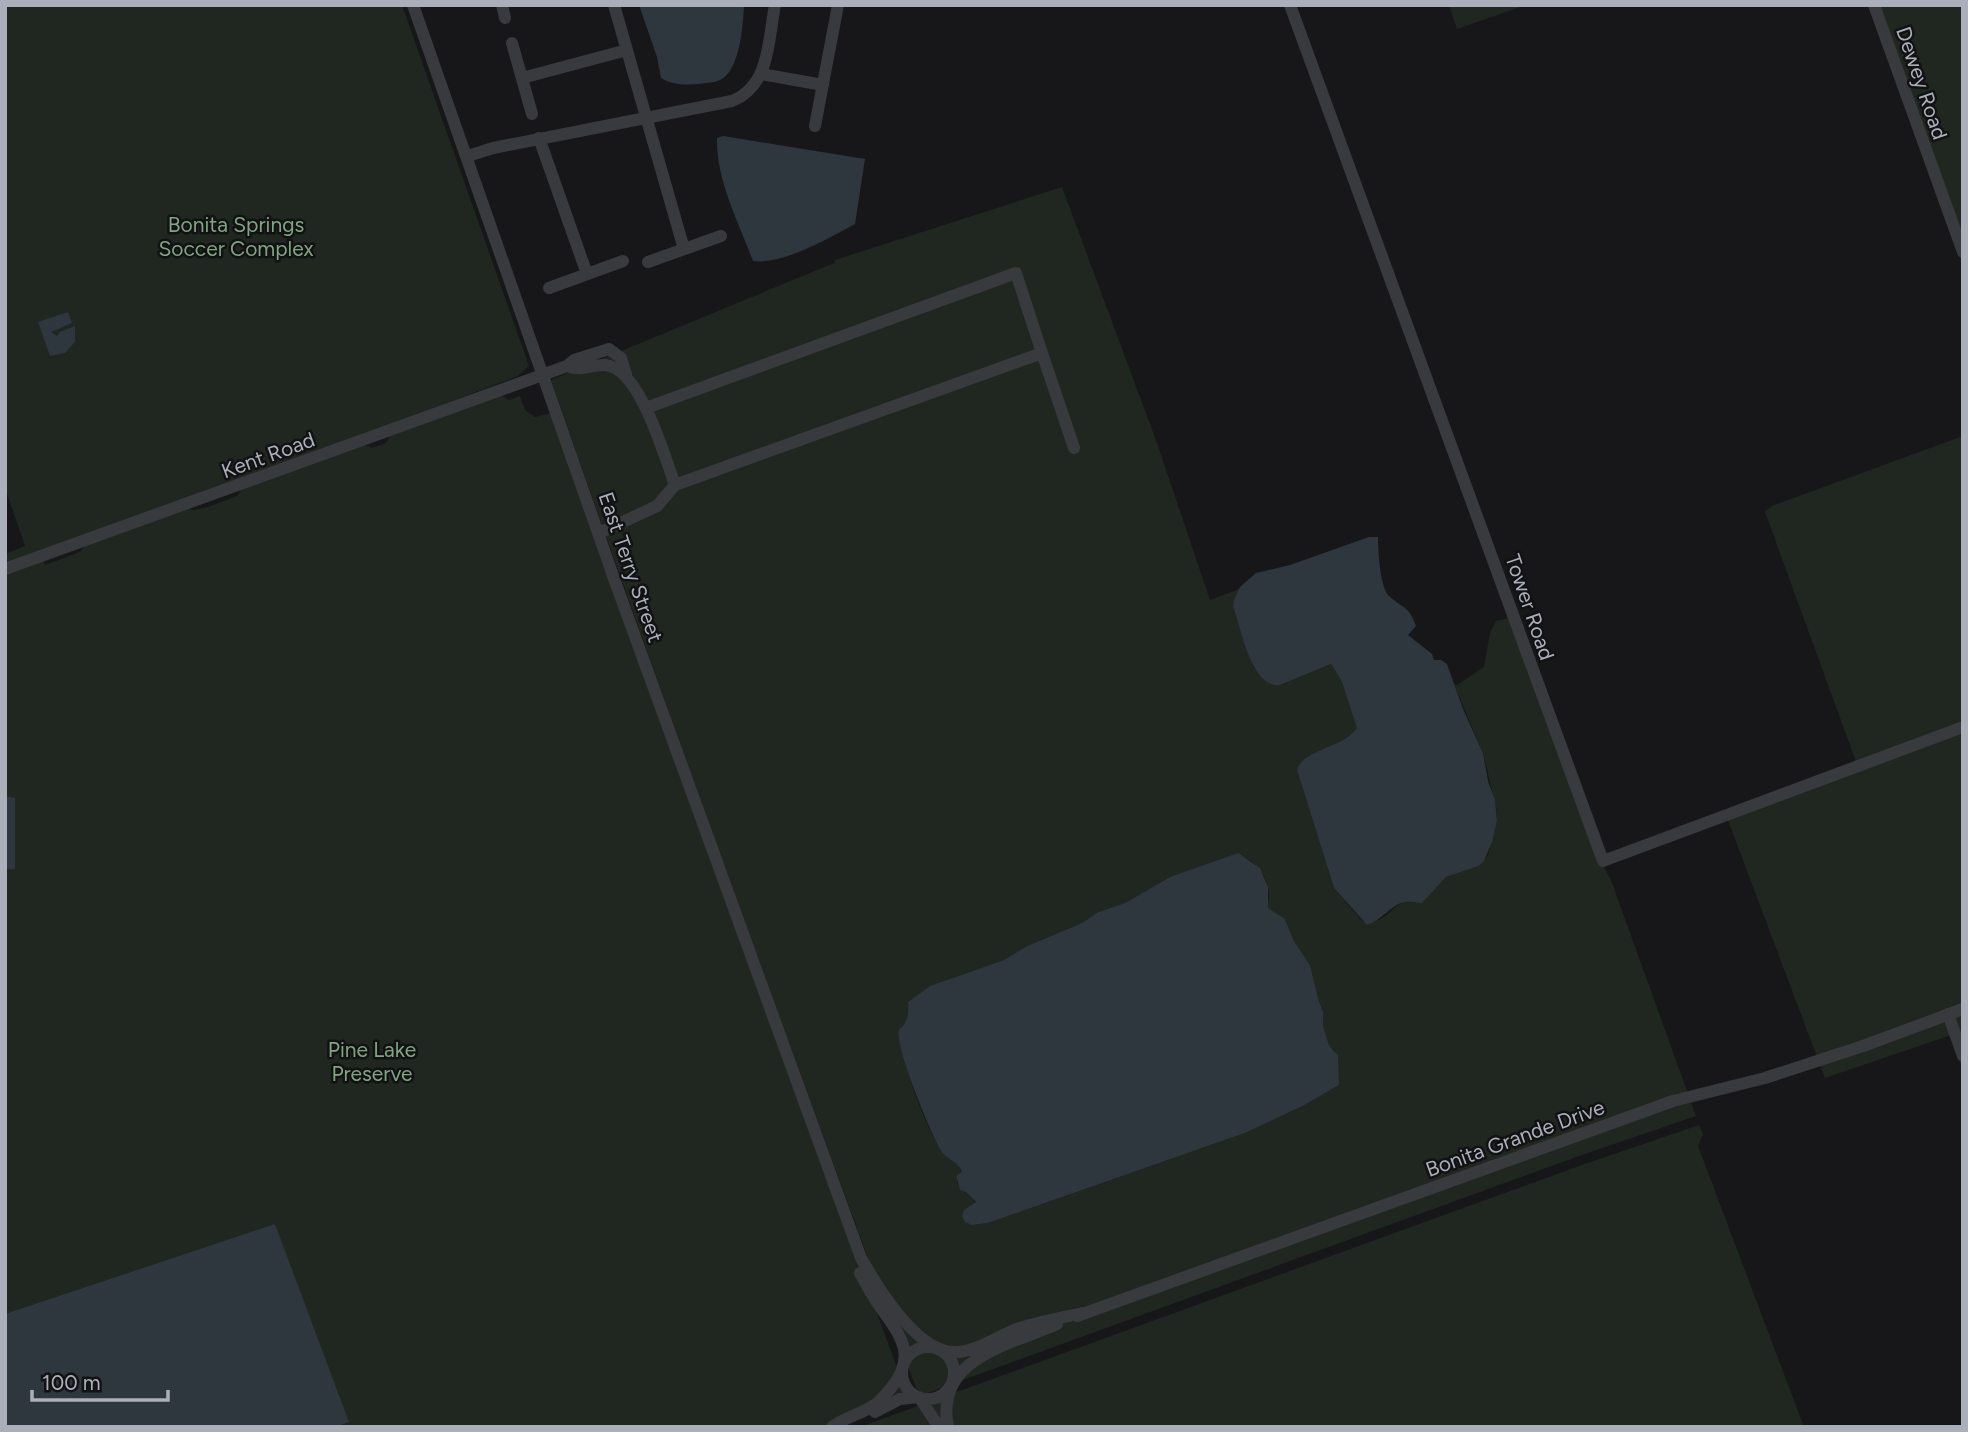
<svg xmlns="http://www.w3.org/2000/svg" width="1968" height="1432" font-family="Figtree,sans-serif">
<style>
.green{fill:#1f2720;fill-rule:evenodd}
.water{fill:#2d373d}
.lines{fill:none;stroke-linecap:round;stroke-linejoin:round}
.minor{stroke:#383a3e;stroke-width:12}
.labels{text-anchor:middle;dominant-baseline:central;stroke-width:5;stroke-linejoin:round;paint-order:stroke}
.street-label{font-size:21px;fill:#aaafb9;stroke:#121214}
.park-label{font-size:21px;fill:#81a481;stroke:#121214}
</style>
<rect width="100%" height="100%" fill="#171719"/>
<path class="green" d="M5,5H402L529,366L518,376L41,556L45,565L80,552L89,539L176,507L194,510L208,507L237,496L244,486L358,442L372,448L386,443L391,434L499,394L509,400L520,396L525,410L535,417L551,413L764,1007L909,1400L831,1427H5V554L25,546L5,488Z
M1449,5H1526L1457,29Z
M1873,5H1963V262Z
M1062,187L1157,443L1210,600L1239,589L1233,607L1253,666L1262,677L1280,685L1331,664L1342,682L1358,728C1342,750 1312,747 1297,770L1334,888L1362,921C1367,921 1375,921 1380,919C1393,914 1397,897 1415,903L1446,877L1479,866L1488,855L1497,821L1496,807L1483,753L1454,684L1457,685L1484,667L1490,633L1496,621L1510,618L1602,864L1611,880L1696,1116L1579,1156L919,1396C794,1058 670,720 551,380L834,263L835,260ZM1243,857C1258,862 1269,880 1269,896C1269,900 1267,904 1268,908L1285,919L1294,941L1310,965L1319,1003L1323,1010V1025L1329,1045L1334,1050L1339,1085L1303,1106L1245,1133L988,1223L972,1225L970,1207L976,1203L957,1183V1179L962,1173C958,1161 946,1159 940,1149C921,1115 904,1068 899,1029C908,1023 909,1013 909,1002L937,984L1004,960L1027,946L1082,923L1098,912L1125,903L1170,877Z
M1963,436V1031L1825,1078L1726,815L1859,770L1765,512L1772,506Z
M1699,1125L1703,1134L1698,1146L1804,1427H860L1582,1165Z"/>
<path class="water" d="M639,5H744C743,25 740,71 720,80C714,83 705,83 698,84C686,85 672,85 661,78L657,57Z
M723,136L865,159L855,224C829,238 783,265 753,261C739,223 716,180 717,138Z
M68,312L72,323L51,332L57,336L60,332L75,326V342L65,353L50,356L38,322Z
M1369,537H1378C1378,551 1380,589 1390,597C1404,609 1409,606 1416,626L1408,635L1432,654L1434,660H1441L1447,664L1463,709L1483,753L1488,781L1495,800L1497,821L1492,842L1484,861L1479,866L1446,877L1422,903C1417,903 1411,901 1405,902C1392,904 1382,920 1367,925L1334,888L1297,770C1303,749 1344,748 1357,728L1342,682L1331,664L1280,685C1251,689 1241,627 1233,607L1234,600L1240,587L1256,573L1290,565Z
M5,796L15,798V869H5Z
M1238,853L1260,868L1268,887V908L1285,919L1294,941L1310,965L1319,1002L1323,1011V1025L1329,1045L1338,1056L1339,1085L1303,1106L1245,1133L988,1223L972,1225L965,1222L962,1216L964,1210L976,1202L966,1192L960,1190L956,1176L962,1172C958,1161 945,1159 940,1149C930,1131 894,1045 899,1029C908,1023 909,1012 908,1002L930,986L1004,960L1027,946L1082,923L1098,912L1125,903L1170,877Z
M275,1224L349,1422L336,1427H5V1314Z"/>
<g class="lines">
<path class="minor" d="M413,5L617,587L861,1258C878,1288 919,1356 959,1352C978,1350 997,1337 1014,1330C1037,1322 1060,1318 1083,1313
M502,5L505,18
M614,5L684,249
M1290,5L1603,861L1963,727
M1874,5L1963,252
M512,43L532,114
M761,74L823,85
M522,78L627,50
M815,126L838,5
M539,138L587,274
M468,156L493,148L732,101C770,86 768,41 775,5
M648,262L721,236
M549,288L623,261
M1042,353L1074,448
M567,366L574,360L609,349L621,358L626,374
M646,408L1016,273L1042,353L675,485
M5,569L567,366C584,372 590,364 605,365C640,368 664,455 675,485L657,506L599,533
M1948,1014L1963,1056
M1077,1316L1673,1101L1765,1078L1863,1046L1963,1009
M902 1373a26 26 0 1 1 52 0a26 26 0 1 1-52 0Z
M875,1412L900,1399L919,1397L939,1427
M832,1427C845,1417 862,1414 876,1404C881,1400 886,1394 891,1388C920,1353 897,1332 876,1301C870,1292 865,1282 860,1273
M948,1427C934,1358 1010,1345 1057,1324"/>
</g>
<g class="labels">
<g class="street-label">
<text transform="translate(1922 83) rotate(71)">Dewey Road</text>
<text transform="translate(268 455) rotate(-20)">Kent Road</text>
<text transform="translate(631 567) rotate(71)">East Terry Street</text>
<text transform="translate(1530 607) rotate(71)">Tower Road</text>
<text transform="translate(1515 1138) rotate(-20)">Bonita Grande Drive</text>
</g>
<g class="park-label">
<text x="236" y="224">Bonita Springs<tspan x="236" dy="24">Soccer Complex</tspan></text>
<text x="372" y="1049">Pine Lake<tspan x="372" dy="24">Preserve</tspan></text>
</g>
</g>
<rect width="1968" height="1432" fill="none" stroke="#aaafb9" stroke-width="14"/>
<path d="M32 1390v10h136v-10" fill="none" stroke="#aaafb9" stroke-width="3.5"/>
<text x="42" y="1390" font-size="21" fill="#aaafb9" stroke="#121214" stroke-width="5" paint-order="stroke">100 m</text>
</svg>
